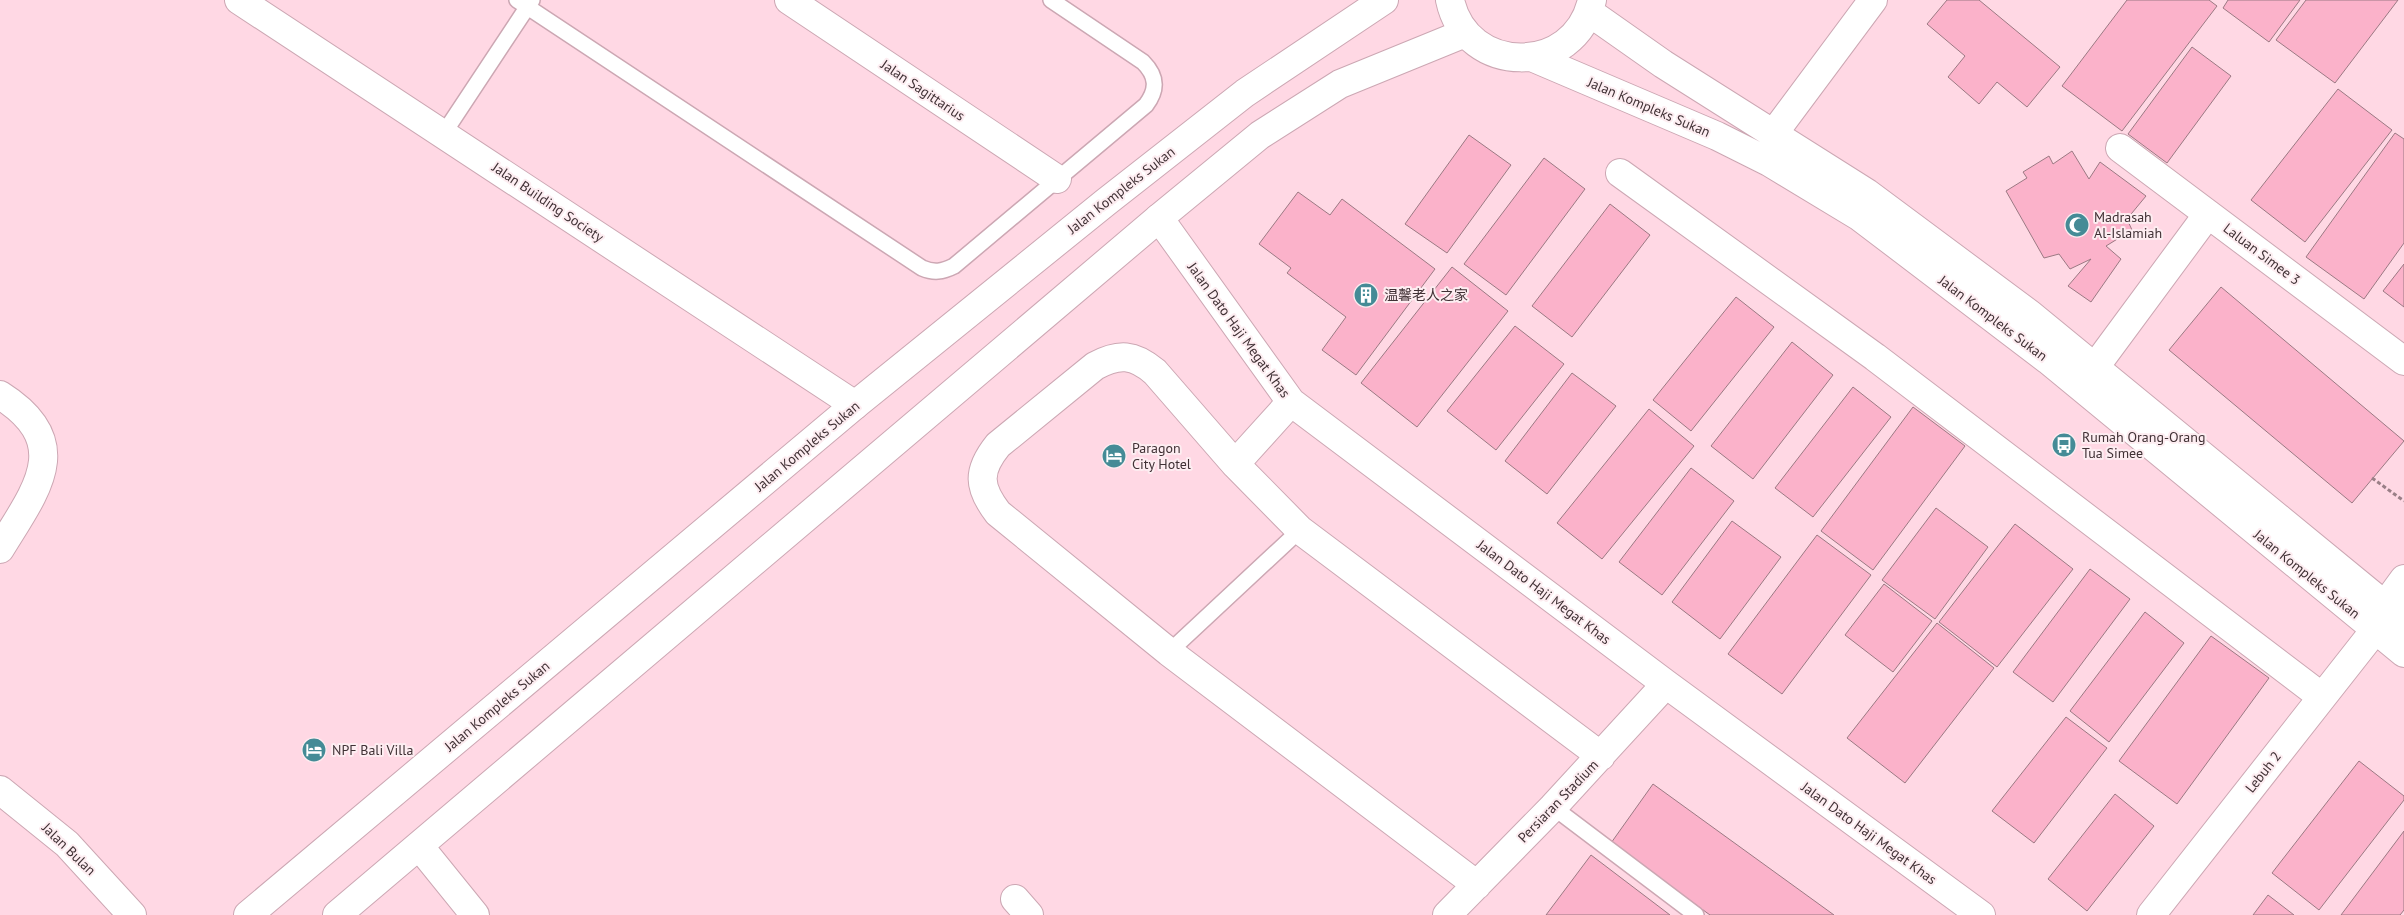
<svg xmlns="http://www.w3.org/2000/svg" width="2404" height="915" font-family="'PT Sans','Noto Sans SC',sans-serif">
<style>
.building{fill:#fbb2ca;stroke:#9b7983}
.lines{fill:none;stroke-linecap:round;stroke-linejoin:round}
.service-casing{stroke:#cca7b3;stroke-width:18}
.minor-casing{stroke:#cca7b3;stroke-width:30}
.secondary-casing{stroke:#cca7b3;stroke-width:30}
.path{stroke:#9a7f87;stroke-width:3;stroke-dasharray:4 2.5;stroke-linecap:butt}
.service{stroke:#fff;stroke-width:15}
.minor{stroke:#fff;stroke-width:28}
.secondary{stroke:#fff;stroke-width:28}
.labels{text-anchor:middle;dominant-baseline:central;stroke-width:4;stroke-linejoin:round;paint-order:stroke}
.street-label{font-size:14px;fill:#403135;stroke:#fdedf1}
.poi-label{font-size:14px;fill:#403135;stroke:#fdedf1;text-anchor:start}
</style>
<rect width="100%" height="100%" fill="#ffd8e4"/>
<path class="building" d="M1947,0H1979L2060,67L2027,107L1997,82L1979,104L1948,77L1965,56L1927,24Z
M2127,0H2209L2217,6L2122,131L2062,86Z
M2228,0H2300L2269,42L2223,8Z
M2306,0H2398L2335,83L2276,40Z
M2192,47L2231,76L2167,163L2128,134Z
M2338,89L2392,130L2305,242L2251,200Z
M2395,133L2404,139V243L2364,299L2306,257Z
M1469,135L1511,165L1447,253L1405,224Z
M2072,151L2089,179L2100,162L2146,196L2127,219L2132,230L2106,246L2121,259L2091,302L2068,286L2091,259L2070,269L2059,254L2044,258L2006,191L2027,178L2023,172L2049,156L2053,164Z
M1544,158L1585,189L1506,295L1464,264Z
M1298,192L1330,215L1342,199L1435,269L1356,375L1322,350L1346,317L1287,273L1291,268L1259,244Z
M1610,204L1650,235L1572,337L1532,306Z
M2404,264V307L2383,291Z
M1452,267L1508,311L1417,427L1361,383Z
M2221,287L2404,441L2352,503L2169,350Z
M1736,297L1774,327L1691,431L1653,400Z
M1515,326L1564,364L1496,450L1447,411Z
M1792,342L1833,375L1753,479L1711,446Z
M1572,373L1616,406L1547,494L1505,461Z
M1853,387L1891,417L1813,517L1775,488Z
M1913,407L1965,446L1873,570L1821,531Z
M1649,409L1694,446L1602,559L1557,523Z
M1691,468L1734,501L1662,595L1619,562Z
M1936,508L1988,547L1935,619L1882,580Z
M1732,521L1781,557L1720,639L1672,602Z
M2015,524L2073,569L1997,667L1939,622Z
M1817,535L1871,575L1782,694L1728,654Z
M2090,569L2130,599L2053,702L2013,672Z
M1884,584L1932,621L1893,672L1845,635Z
M2145,612L2184,643L2109,742L2070,711Z
M1937,623L1994,668L1905,783L1847,738Z
M2211,636L2269,678L2177,804L2119,761Z
M2066,717L2107,748L2034,843L1992,811Z
M2359,761L2404,796V800L2319,910L2272,873Z
M1653,784L1834,915H1710L1611,843Z
M2115,794L2154,826L2087,911L2048,879Z
M2404,831V910L2400,915H2341Z
M1591,855L1670,915H1546Z
M2268,895L2294,915H2253Z"/>
<g class="lines">
<defs>
<path id="service" d="M517,0L922,268C934,273 942,272 954,266L1146,105C1158,89 1157,76 1143,62L1051,0
M444,133L532,0
M1169,652L1300,530
M1553,807L1696,915"/>
<path id="minor" d="M239,0L855,405
M789,0L1057,179
M1774,133L1873,0
M2120,148L2404,361
M1620,173L1875,357L2322,697
M1159,218L1291,402L1666,684L1981,915
M2095,367L2208,214
M0,395C76,443 36,490 0,549
M1235,464L1291,402
M2385,605L2404,579
M0,790L67,844L132,915
M420,847L475,915
M1477,885L1169,652L998,513C978,487 977,471 998,445L1095,366C1119,353 1134,354 1155,372L1235,464L1300,530L1601,756
M1015,899L1029,915
M1447,915L1553,807L1666,684
M2151,915L2375,630"/>
<path id="secondary" d="M1450,0C1466,76 1575,77 1592,0
M1589,12L1663,64L1867,193L2031,315L2404,621
M1534,58L1717,136L1769,162L1860,217L2048,360L2404,653
M248,915L855,405L1106,202L1245,93L1384,0
M337,915L1159,218L1260,135L1340,84L1465,33"/>
</defs>
<use href="#service" class="service-casing"/>
<use href="#minor" class="minor-casing"/>
<use href="#secondary" class="secondary-casing"/>
<path class="path" d="M2372,478L2404,501"/>
<use href="#service" class="service"/>
<use href="#minor" class="minor"/>
<use href="#secondary" class="secondary"/>
</g>
<defs>
<symbol id="mosque-disc" viewBox="-11 -11 22 22"><circle r="9.5" fill="#458b96" stroke="#fdedf1"/><path d="M3.5-4.9A6 6 0 1 0 3.5 4.9A5 5 0 1 1 3.5-4.9Z" fill="#fff"/></symbol>
<symbol id="building-disc" viewBox="-11 -11 22 22"><circle r="9.5" fill="#458b96" stroke="#fdedf1"/><path d="M-4-6H4V6H1V3H-1V6H-4ZM-2.5-4.3h1.7v1.8h-1.7ZM.8-4.3h1.7v1.8H.8ZM-2.5-1h1.7V.8h-1.7ZM.8-1h1.7V.8H.8Z" fill="#fff"/></symbol>
<symbol id="bus-disc" viewBox="-11 -11 22 22"><circle r="9.5" fill="#458b96" stroke="#fdedf1"/><path d="M-5-6H5V4H4V6H2V4H-2V6H-4V4H-5ZM-3.5-4V0h7V-4ZM-3.5 1.2v1.5H-2V1.2ZM2 1.2v1.5H3.5V1.2Z" fill="#fff"/></symbol>
<symbol id="hotel-disc" viewBox="-11 -11 22 22"><circle r="9.5" fill="#458b96" stroke="#fdedf1"/><path d="M-6-4.5h1.5V1H6V5H4.5V3h-9V5H-6ZM-4 0a1.8 1.8 0 1 1 3.6 0ZM.5 0V-2.5h3Q6-2.5 6 0Z" fill="#fff"/></symbol>
</defs>
<g fill-rule="evenodd">
<use href="#mosque-disc" x="2063" y="211" width="28" height="28"/>
<use href="#building-disc" x="1352" y="281" width="28" height="28"/>
<use href="#bus-disc" x="2050" y="431" width="28" height="28"/>
<use href="#hotel-disc" x="1100" y="442" width="28" height="28"/>
<use href="#hotel-disc" x="300" y="736" width="28" height="28"/>
</g>
<g class="labels">
<g class="street-label">
<text transform="translate(923 90) rotate(34)">Jalan Sagittarius</text>
<text transform="translate(1649 107) rotate(23)">Jalan Kompleks Sukan</text>
<text transform="translate(1121 190) rotate(-38)">Jalan Kompleks Sukan</text>
<text transform="translate(548 202) rotate(34)">Jalan Building Society</text>
<text transform="translate(2262 254) rotate(37)">Laluan Simee 3</text>
<text transform="translate(1993 318) rotate(37)">Jalan Kompleks Sukan</text>
<text transform="translate(1239 330) rotate(54)">Jalan Dato Haji Megat Khas</text>
<text transform="translate(807 446) rotate(-40)">Jalan Kompleks Sukan</text>
<text transform="translate(2307 574) rotate(39)">Jalan Kompleks Sukan</text>
<text transform="translate(1544 592) rotate(37)">Jalan Dato Haji Megat Khas</text>
<text transform="translate(497 706) rotate(-40)">Jalan Kompleks Sukan</text>
<text transform="translate(2263 772) rotate(-52)">Lebuh 2</text>
<text transform="translate(1558 801) rotate(-46)">Persiaran Stadium</text>
<text transform="translate(1869 833) rotate(36)">Jalan Dato Haji Megat Khas</text>
<text transform="translate(69 849) rotate(44)">Jalan Bulan</text>
</g>
<g class="poi-label">
<text x="2094" y="217">Madrasah<tspan x="2094" dy="16">Al-Islamiah</tspan></text>
<text x="1384" y="295">温馨老人之家</text>
<text x="2082" y="437">Rumah Orang-Orang<tspan x="2082" dy="16">Tua Simee</tspan></text>
<text x="1132" y="448">Paragon<tspan x="1132" dy="16">City Hotel</tspan></text>
<text x="332" y="750">NPF Bali Villa</text>
</g>
</g>
</svg>
